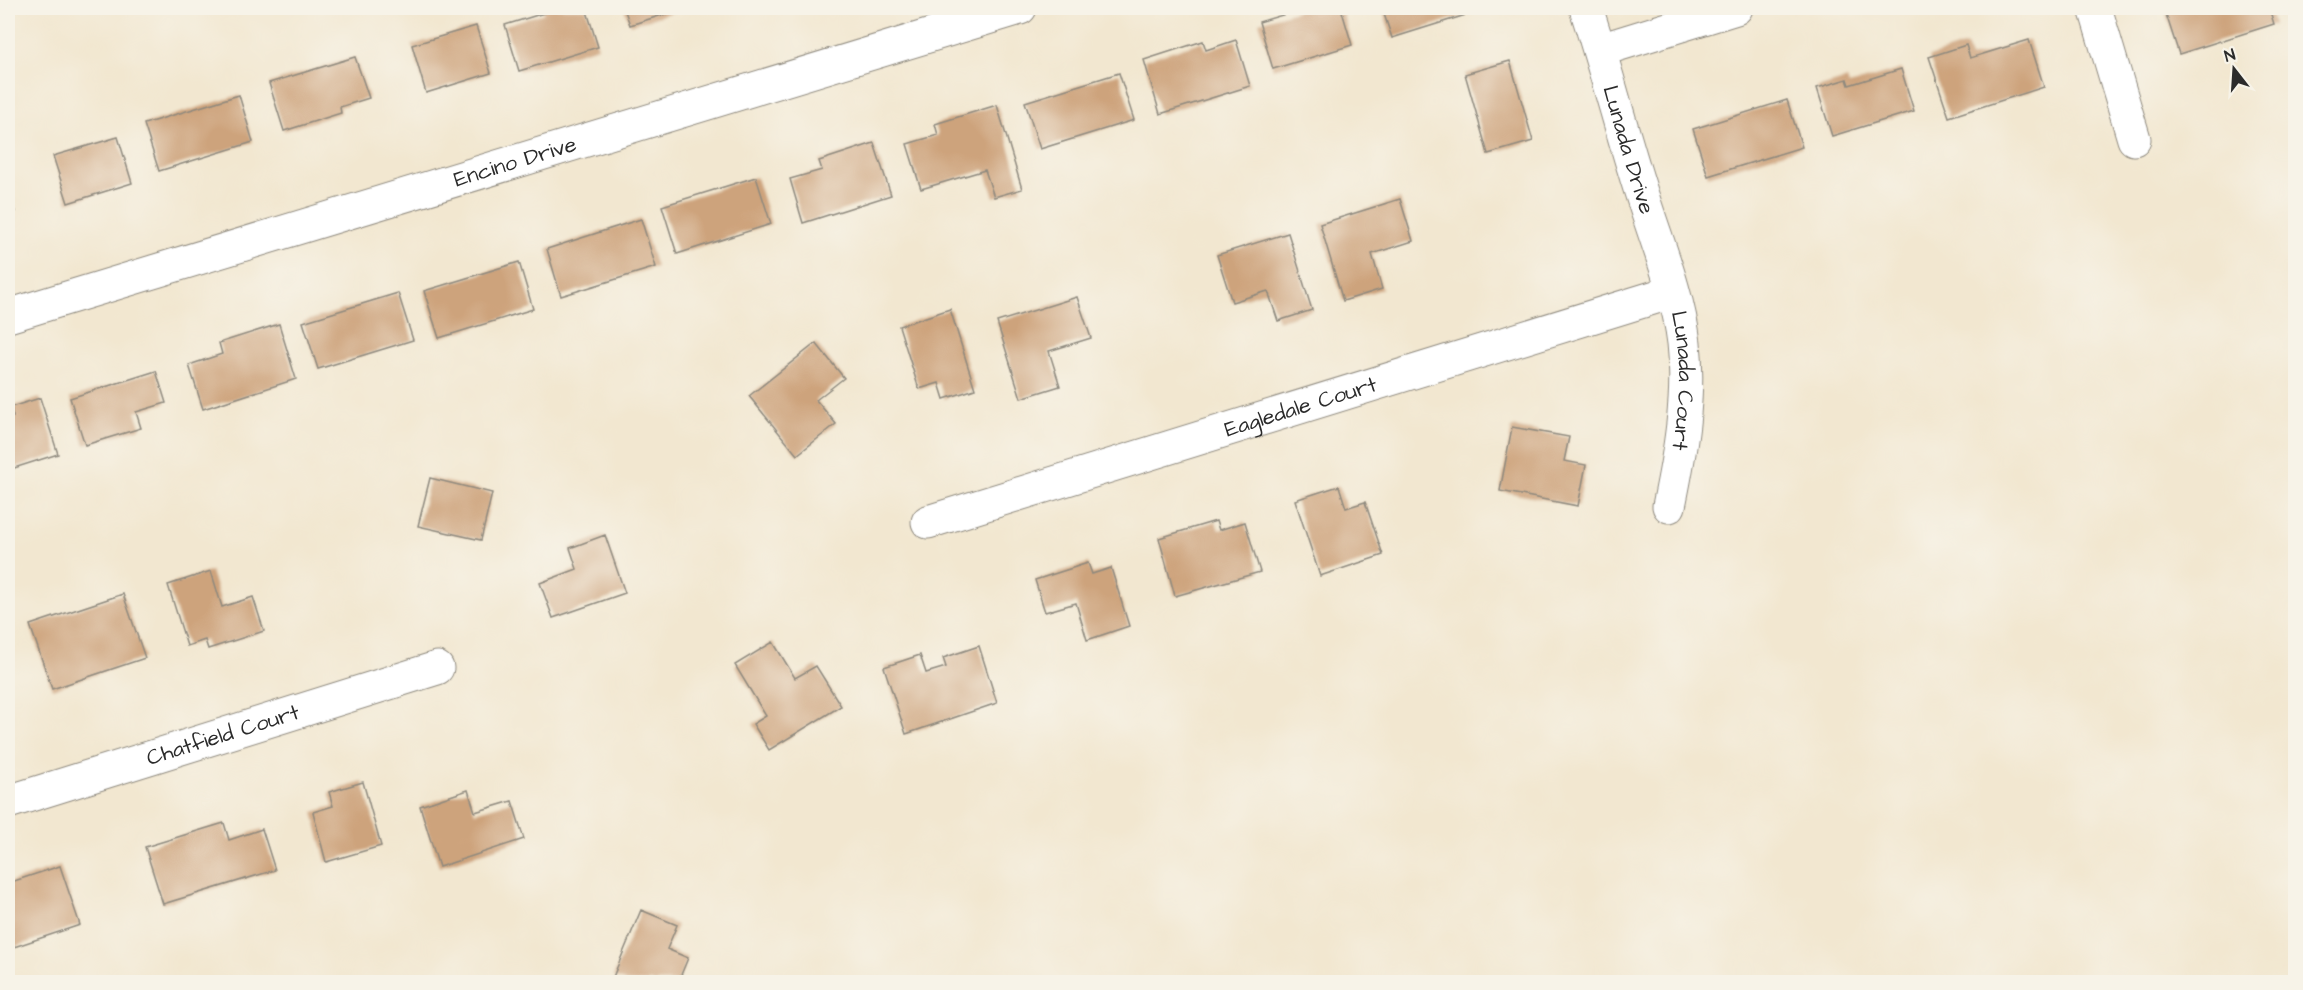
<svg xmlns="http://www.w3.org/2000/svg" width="2303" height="990" font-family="'Architects Daughter',sans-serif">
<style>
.building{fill:#cda37c}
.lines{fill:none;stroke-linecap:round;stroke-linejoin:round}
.street-casing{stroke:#8e897e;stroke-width:35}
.street{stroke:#fff;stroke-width:33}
.labels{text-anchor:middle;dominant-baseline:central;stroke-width:5;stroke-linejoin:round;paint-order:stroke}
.street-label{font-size:22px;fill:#2b2b2b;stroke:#f7f3e8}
</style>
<rect width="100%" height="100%" fill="#f7f3e8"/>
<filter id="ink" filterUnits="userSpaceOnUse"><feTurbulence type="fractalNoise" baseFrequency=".0167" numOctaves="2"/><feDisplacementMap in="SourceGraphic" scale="12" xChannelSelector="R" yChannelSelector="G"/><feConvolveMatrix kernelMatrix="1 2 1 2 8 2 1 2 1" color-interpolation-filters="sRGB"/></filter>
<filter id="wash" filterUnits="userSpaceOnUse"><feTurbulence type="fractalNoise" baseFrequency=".008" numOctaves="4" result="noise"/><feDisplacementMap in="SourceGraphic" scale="24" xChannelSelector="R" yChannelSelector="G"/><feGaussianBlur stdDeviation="1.35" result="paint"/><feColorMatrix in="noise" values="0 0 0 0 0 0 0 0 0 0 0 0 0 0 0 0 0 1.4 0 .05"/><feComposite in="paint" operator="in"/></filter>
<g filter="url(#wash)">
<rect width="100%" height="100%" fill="#f2e7d0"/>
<g id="blocks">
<path class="building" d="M542,8H586L598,47L519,71L505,25L544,13Z
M624,8H685L630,25Z
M1306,8H1341L1352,45L1273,69L1259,22Z
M1382,8H1488L1392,38Z
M2164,8H2269L2274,24L2179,54Z
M476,26L491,73L426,93L412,45Z
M1236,40L1250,86L1160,114L1144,60L1203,41L1206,50Z
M2029,40L2044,87L1949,117L1929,57L1966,45L1970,58Z
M355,57L369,98L340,107L341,113L284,131L269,83Z
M1510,61L1533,141L1488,154L1465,74Z
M1901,69L1914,111L1832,136L1817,88L1847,79L1849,85Z
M1119,73L1134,120L1040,149L1025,102Z
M239,95L253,142L159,171L144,124Z
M1787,100L1802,147L1708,176L1693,129Z
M997,105L1022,189L994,197L985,170L921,189L907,144L938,135L935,124Z
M118,137L132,183L68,203L53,156Z
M874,143L891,195L803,223L790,179L822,170L819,161Z
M756,177L771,224L677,254L662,206Z
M8,190L15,212L8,215Z
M1400,199L1413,241L1372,254L1382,289L1343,301L1320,224Z
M641,219L656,267L561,296L547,249Z
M1288,233L1312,310L1278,321L1268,291L1232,302L1217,255Z
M519,262L533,309L439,338L424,291Z
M398,293L413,340L318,369L303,322Z
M1077,297L1091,338L1049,351L1060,386L1021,398L997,322Z
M950,309L975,389L944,399L939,383L919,389L899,326Z
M279,324L296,379L203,409L189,365L222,354L219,343Z
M816,343L844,378L816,400L836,424L797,455L749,396Z
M156,371L166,403L136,412L141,428L85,445L70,398Z
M40,398L58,454L8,470V419L13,417L11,407Z
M1512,427L1569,437L1564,461L1586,465L1578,506L1500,491Z
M430,478L492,493L481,540L418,526Z
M1339,486L1346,508L1365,502L1383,555L1320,576L1295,500Z
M1216,521L1219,530L1245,522L1260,572L1175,596L1159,538Z
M605,535L625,593L553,618L540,583L577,569L570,548Z
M1088,563L1092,574L1111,568L1129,626L1087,640L1076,603L1045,612L1035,580Z
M211,571L222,607L253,597L264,631L208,649L205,640L187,646L168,585Z
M123,594L145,658L52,689L30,625Z
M773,642L795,678L816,666L841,706L769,750L753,724L766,716L735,665Z
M979,646L997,703L906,734L884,667L920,655L926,673L946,667L943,658Z
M363,782L381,846L326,862L313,812L333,806L329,792Z
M468,790L475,812L512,801L524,839L439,867L420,806Z
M224,823L229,840L262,829L275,870L163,904L145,847Z
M60,866L80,925L8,949V883Z
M641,910L677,925L667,949L688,958L678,982H626L613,977Z"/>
</g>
</g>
<g filter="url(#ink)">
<use href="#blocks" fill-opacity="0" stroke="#8e897e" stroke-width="1.5"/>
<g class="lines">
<defs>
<g id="street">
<path id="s1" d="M1586,8C1606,69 1622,133 1642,195C1657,243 1678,293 1684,343C1690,397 1680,453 1669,506"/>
<path d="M2095,8L2134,139"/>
<path d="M1600,50L1736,8"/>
<path id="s2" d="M8,316L1020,8"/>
<path id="s3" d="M928,522L1672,292"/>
<path id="s4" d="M8,802L437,668"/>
</g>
</defs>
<use href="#street" class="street-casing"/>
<use href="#street" class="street"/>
</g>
</g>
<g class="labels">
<g class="street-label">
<text stroke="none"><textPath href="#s1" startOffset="148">Lunada Drive</textPath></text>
<text stroke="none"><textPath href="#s2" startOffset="530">Encino Drive</textPath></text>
<text stroke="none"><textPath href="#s1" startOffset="387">Lunada Court</textPath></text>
<text stroke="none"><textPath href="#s3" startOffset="390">Eagledale Court</textPath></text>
<text stroke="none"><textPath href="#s4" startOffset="225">Chatfield Court</textPath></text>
</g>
</g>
<rect width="2303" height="990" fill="none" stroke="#f7f3e8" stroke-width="30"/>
<g transform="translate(2234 69) rotate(343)" stroke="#f7f3e8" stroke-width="4.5" paint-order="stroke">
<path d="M0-4.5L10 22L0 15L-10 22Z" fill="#2b2b2b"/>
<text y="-9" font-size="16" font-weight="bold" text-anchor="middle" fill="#2b2b2b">N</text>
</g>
</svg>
